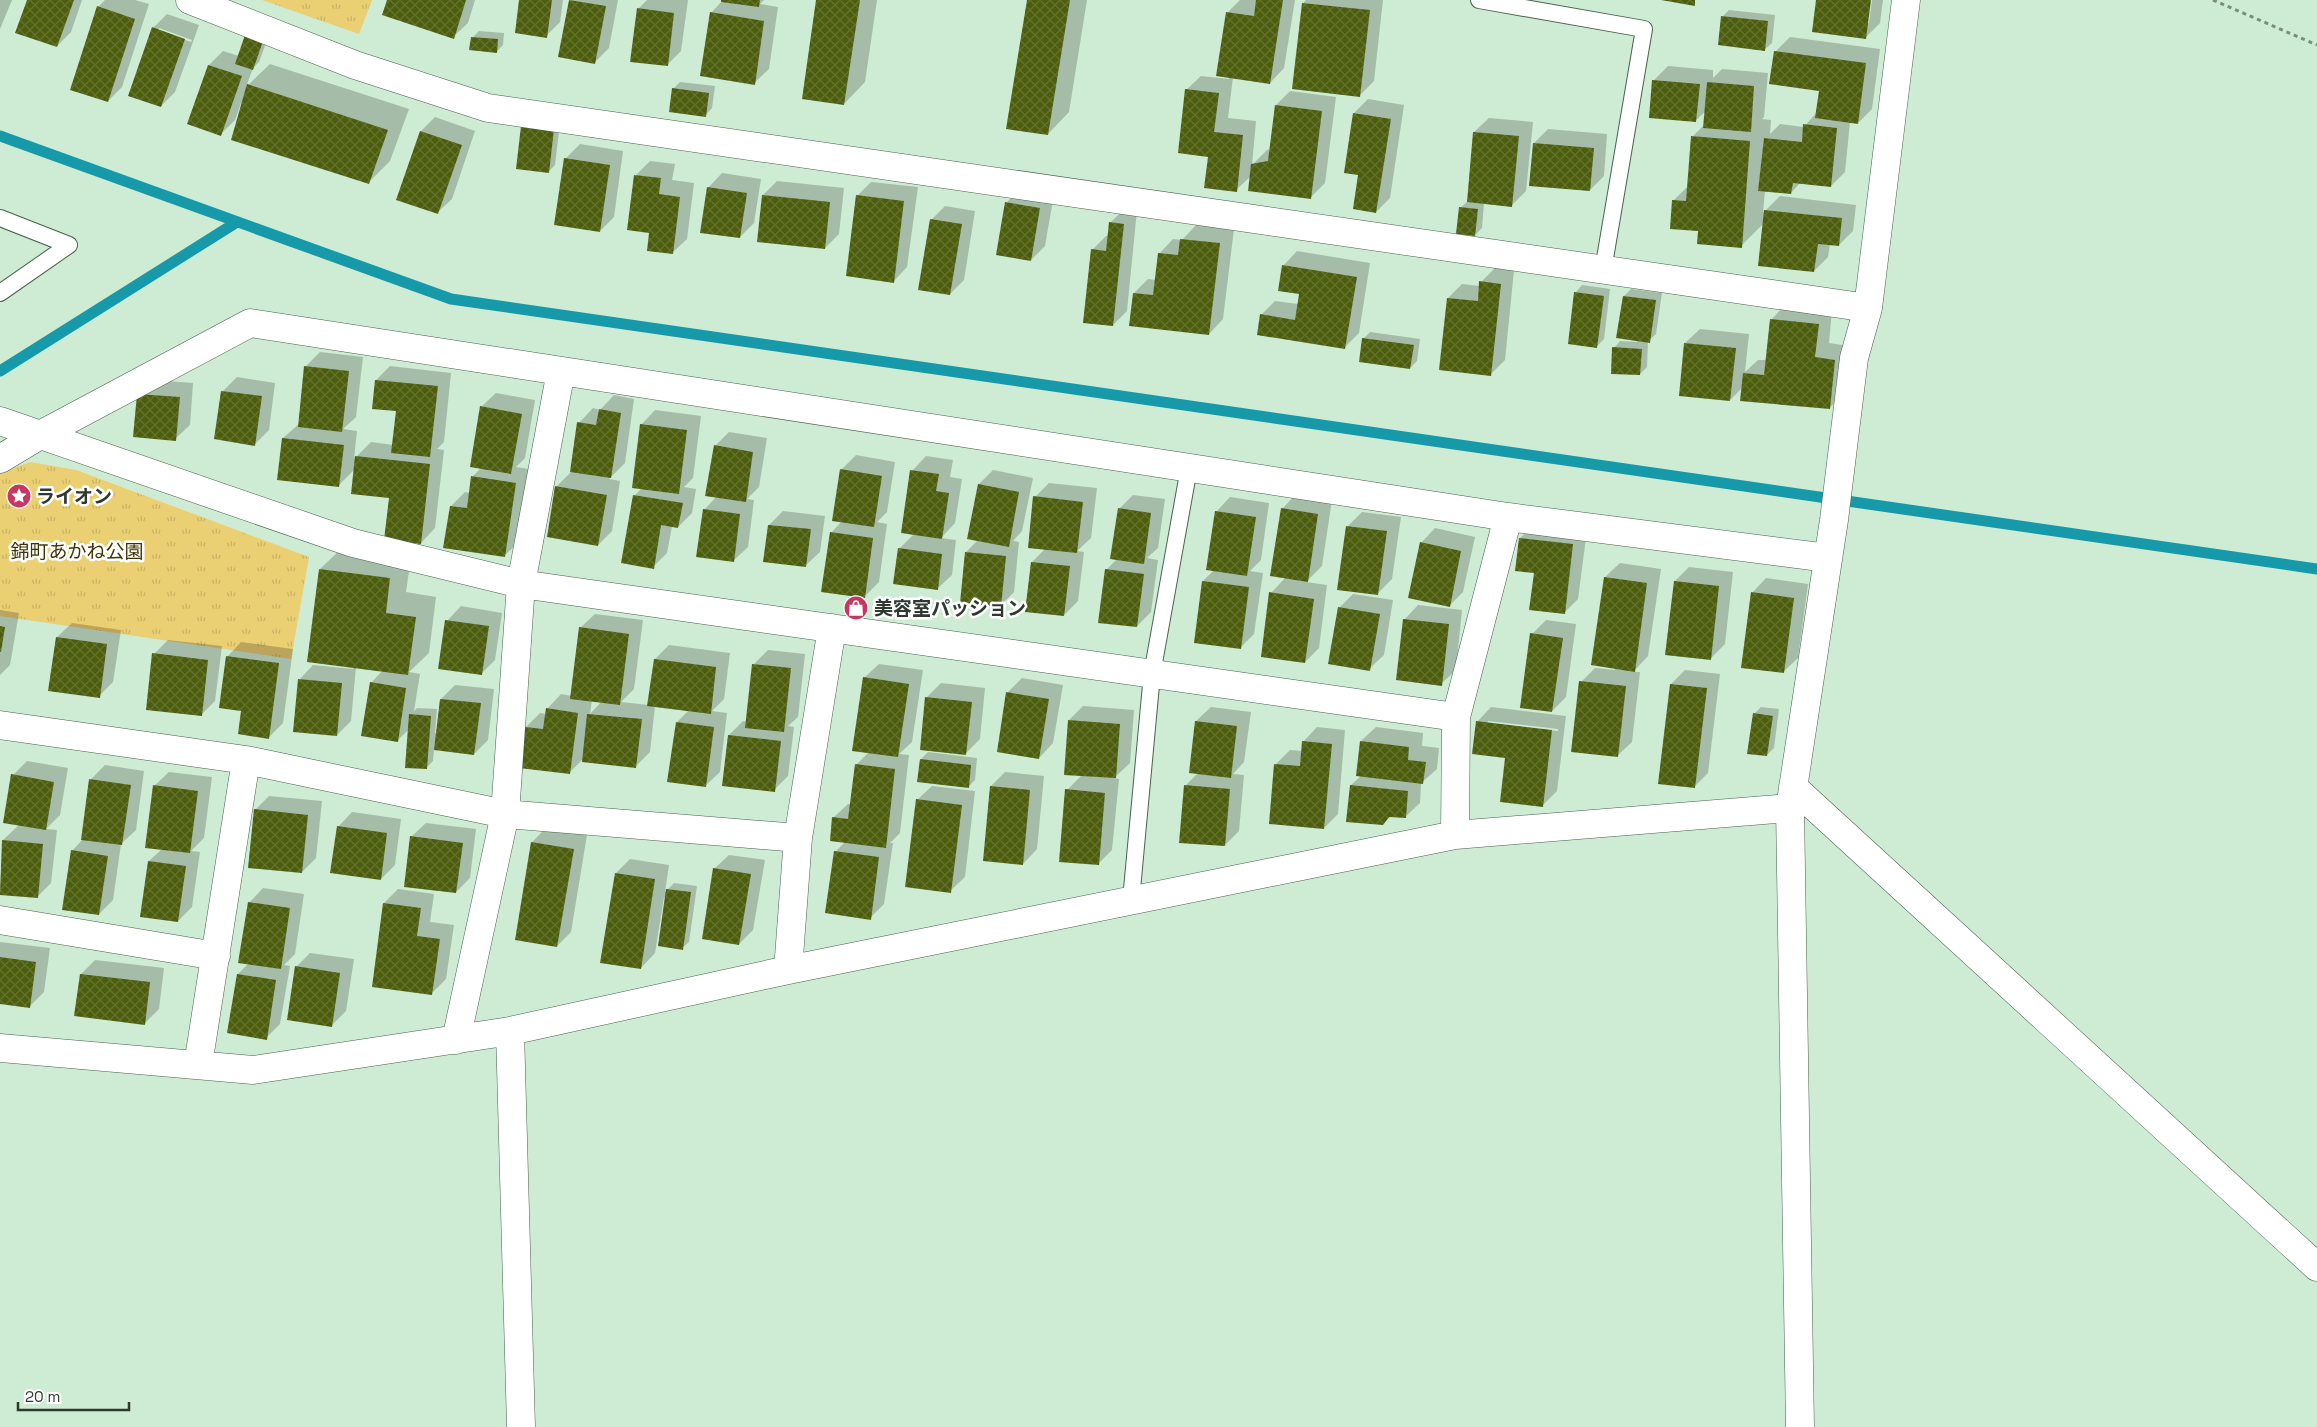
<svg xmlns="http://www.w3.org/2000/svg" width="2317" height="1427" font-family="'Space Grotesk','Noto Sans JP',sans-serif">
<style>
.grass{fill:url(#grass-tufts)}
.shadow{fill:#0003;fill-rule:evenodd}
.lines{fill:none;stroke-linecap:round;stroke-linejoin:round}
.stream{stroke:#169aa9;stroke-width:11}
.building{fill:url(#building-cross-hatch)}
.service-casing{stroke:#48614d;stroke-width:18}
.minor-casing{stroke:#48614d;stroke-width:29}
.path{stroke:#798d7d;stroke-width:3;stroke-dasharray:4 4;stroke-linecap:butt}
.service{stroke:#fff;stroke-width:16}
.minor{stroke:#fff;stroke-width:28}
.labels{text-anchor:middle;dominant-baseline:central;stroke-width:5;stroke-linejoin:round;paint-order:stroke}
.poi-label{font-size:19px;font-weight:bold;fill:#2e3930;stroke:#fff;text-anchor:start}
.park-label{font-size:19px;fill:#403404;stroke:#fff}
</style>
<defs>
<pattern id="grass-tufts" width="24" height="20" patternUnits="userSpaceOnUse" patternTransform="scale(1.25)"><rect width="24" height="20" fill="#eacf73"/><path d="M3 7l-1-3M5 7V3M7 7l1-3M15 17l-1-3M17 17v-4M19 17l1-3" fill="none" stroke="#c9b264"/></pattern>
<pattern id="building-cross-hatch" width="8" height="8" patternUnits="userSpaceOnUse" patternTransform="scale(1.25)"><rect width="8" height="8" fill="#4c5e0c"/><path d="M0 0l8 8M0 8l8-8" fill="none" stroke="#637230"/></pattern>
</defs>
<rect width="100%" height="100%" fill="#ceebd3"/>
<path class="grass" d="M262,0H372L359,34Z
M30,462L76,470L309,557L291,659L0,616V473Z"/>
<path class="shadow" d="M0,0H12L0,29Z
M28,0H82L71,32L57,46Z
M105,0H135L149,4L122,87L108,101L98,7Z
M389,0H475L468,23L453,37Z
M521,0H563L560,22L546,36Z
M571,0H618L609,48L594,63L560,56Z
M647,0H688L681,51L667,65L638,9Z
M723,0H764L760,4L778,7L769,69L754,83L711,13Z
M818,0H877L865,82L844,104Z
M1028,0H1087L1069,112L1048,134Z
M1240,0H1295L1284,68L1270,83L1233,77L1228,118L1256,121L1252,165L1267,150L1270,149L1276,105L1290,91L1336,97L1325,183L1311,197L1251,176L1236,190L1209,156L1186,90L1201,76L1229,79L1227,13Z
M1306,0H1383L1374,81L1360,95L1303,3Z
M1817,0H1870L1867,23H1869L1872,0H1883L1880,23L1866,37Z
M1729,10L1775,15L1772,43L1765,49L1722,17Z
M167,14L199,25L175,92L161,106L153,28ZM159,28L192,40L191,42L159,31Z
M479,31L504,33L503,45L496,52L472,38Z
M269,35L259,62L253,68L246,87L270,64L409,109L390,161L369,182L243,103H241L235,120L221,134L209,65L223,51L239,56Z
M1790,37L1880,49L1872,109L1858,123L1850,122L1845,172L1831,186L1800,183L1791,193L1765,190L1763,213L1780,196L1856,205L1853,231L1839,245L1830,244L1828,257L1814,271L1764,223L1741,246L1699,230L1673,201L1689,185L1693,136L1705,124L1706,111L1695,121L1654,80L1668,66L1713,70V78L1722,69L1768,73L1764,117L1762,119L1771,120L1770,134L1780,124L1804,127L1817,112L1820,89L1776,51Z
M680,82L715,86L712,108L706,115L673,89Z
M1368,99L1404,105L1390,198L1376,212L1360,174L1354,113Z
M435,117L475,131L452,199L437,213L398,199L421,131Z
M1489,118L1533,122L1526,191L1512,205L1484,203L1482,228L1475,235L1460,208L1468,201L1474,132Z
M560,123L555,165L548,172L518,168Z
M1548,129L1607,134L1604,176L1590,190L1534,143Z
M580,144L623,151L614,217L600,231L565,159Z
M650,161L675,164L672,180L694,183L687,239L672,253L650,232L636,175Z
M722,173L761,179L754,223L740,237L708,188Z
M777,181L844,188L839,234L825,248L763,195Z
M871,182L918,187L907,267L893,282L857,196Z
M1021,188L1054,194L1045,246L1031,260L1006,203Z
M945,206L975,211L964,280L950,294L931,220Z
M1124,209L1137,210L1127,311L1113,325L1092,250L1106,236H1109L1110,223Z
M1196,225L1234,229L1223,319L1209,334L1134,293L1148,279L1156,280L1159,254L1173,239L1182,240Z
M1297,251L1370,263L1359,333L1345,347L1261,315L1275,301L1298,304L1300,293L1283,266Z
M1495,268L1514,270L1505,360L1491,374L1448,298L1462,284L1480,286L1481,282Z
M1582,285L1610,289L1604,339L1597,346L1576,292Z
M1631,289L1662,293L1656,334L1648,341L1647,367L1640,374L1614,348L1620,341L1637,342L1624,296Z
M1785,305L1832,310L1829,343L1849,346L1844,394L1829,408L1743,387L1730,400L1685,343L1700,329L1749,334L1745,372L1758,360H1767L1771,320Z
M1370,332L1420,339L1417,361L1410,368L1363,339Z
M320,352L363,357L356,417L343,429L357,431L354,459L371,442L394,445L397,410L376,380L390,366L451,373L444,442L437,449L444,450L435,528L421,543L390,497L355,469L338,486L279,479L283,438L299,424L306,366Z
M237,377L275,383L269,430L255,444L223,391Z
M153,380L193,383L190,425L175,439L138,394Z
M496,393L535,400L525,458L516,467L529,469L519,542L504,556L451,506L465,492L470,493L472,477L482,467L481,407Z
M614,395L634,399L625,463L609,479L620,481L612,531L598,545L556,487L571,472L579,423L593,408L600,410Z
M655,410L701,416L693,478L684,487L696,489L692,513L678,527L672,526L667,553L653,567L634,496L642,488L641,425Z
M729,432L767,438L759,487L747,499L754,500L748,547L733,561L704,510L717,496L715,446Z
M856,455L895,462L887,512L877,522L887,524L879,582L864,597L831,533L842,521V469Z
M926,456L953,460L950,477L962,479L955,523L941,538L956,540L952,575L937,589L899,549L915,533L912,471Z
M993,470L1033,478L1022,531L1013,541L1019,542L1014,592L1000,606L966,552L978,540L979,484Z
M1049,483L1097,488L1091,538L1077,551L1084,552L1078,601L1064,615L1032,562L1045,549L1035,497Z
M1296,494L1332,500L1322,566L1306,582L1327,585L1319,648L1305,662L1271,593L1286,577L1282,509Z
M1133,495L1165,499L1158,548L1147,558L1158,560L1151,612L1137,626L1106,570L1117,559L1119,509Z
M1230,497L1269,503L1261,560L1250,571L1263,573L1254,634L1240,648L1203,581L1214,570L1216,512Z
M783,511L825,516L820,552L805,566L769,525Z
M1362,512L1401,517L1392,579L1378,593L1348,526Z
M1535,524L1587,530L1578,599L1564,613L1536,572L1520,538Z
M1435,528L1475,537L1463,592L1449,606L1421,543Z
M342,548L411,557L406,592L436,597L429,653L409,672L420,674L414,711L417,708L437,709L435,733H437L441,699L455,685L494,689L488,740L474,754L434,749L433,761L426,768L409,729L398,740L371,683L383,670L356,667L351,721L337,735L299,680L313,665L353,669L320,569Z
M1620,563L1661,569L1648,656L1633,672H1640L1632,742L1617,756L1581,682L1595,668L1615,670L1605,577Z
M1689,567L1733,572L1725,644L1710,659L1675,581Z
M1766,578L1808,584L1798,658L1783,672L1752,593Z
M1353,594L1393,600L1384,655L1369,669L1339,608Z
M1418,605L1462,610L1456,670L1441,684L1404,620Z
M461,606L502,613L495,660L481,674L447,621Z
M0,610L19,613L10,665L0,675Z
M595,614L643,620L634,689L621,702L649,705L655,659L669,645L730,653L724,699L712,711L727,713L720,772L705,786L677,722L689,710L655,706L650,752L636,766L582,760L569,773L526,727L540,713L546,714L547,709L561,694L572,696L580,628ZM592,700L602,701L590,714Z
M1546,620L1576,624L1566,697L1552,711L1532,634Z
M72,623L121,630L113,682L99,696L57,637Z
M168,640L222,646L215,701L201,715L154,654Z
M241,642L293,649L283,723L269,737L242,710L227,657Z
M768,650L805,654L798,717L788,726L794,727L788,776L774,790L729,735L743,721L747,722L754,664Z
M879,664L923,670L912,742L899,754L909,755L900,833L890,843H893L884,904L870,918L835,852L845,842L833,818L848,804H852L856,765L869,752L864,678Z
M1685,670L1720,674L1708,773L1694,787L1671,684Z
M1022,678L1063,685L1053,743L1039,758L1008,692Z
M941,683L985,688L980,739L965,754L926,698Z
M1083,706L1134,710L1130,763L1114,778L1119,779L1112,850L1098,864L1067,790L1082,775L1069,720Z
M1211,707L1251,712L1244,762L1233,774L1244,775L1239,831L1225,845L1185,786L1198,773L1190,772L1196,721Z
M1491,707L1566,716L1557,791L1543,805L1477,722ZM1488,721L1558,729V731L1488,724Z
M1761,707L1779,709L1774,748L1767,755L1754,714Z
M1317,727L1345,730L1338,814L1324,828L1276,764L1290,750L1302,751L1303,742Z
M1376,727L1423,733L1422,746L1439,748L1437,769L1421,783L1420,803L1405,817L1391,816L1383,824L1351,785L1362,775H1357L1361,741Z
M928,752L977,758L975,780L968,787L921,759Z
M27,761L68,768L60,815L46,829L57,830L51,883L37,897L0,893L3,840L19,825L13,775Z
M105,765L144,771L136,830L121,844L113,900L99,914L72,851L83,839L91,779Z
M169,772L212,777L204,838L191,851L200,852L192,907L178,921L142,916L149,861L162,849L154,786Z
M1005,772L1044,776L1037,849L1023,864L991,786Z
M932,786L975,791L965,877L950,891L917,800Z
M269,796L322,801L316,858L302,872L255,810Z
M352,812L401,819L395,865L381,879L338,827Z
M426,823L476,829L470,878L456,892L411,837Z
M546,828L587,835L571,932L557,946L532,842Z
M729,855L765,860L753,930L739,944L714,869Z
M630,859L669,865L665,892L674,883L697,886L689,942L682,948L666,897H664L655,953L641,968L616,873Z
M263,888L304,894L295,954L284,965L290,966L280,1024L266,1038L228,1032L238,974L249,963V903Z
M398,889L434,894L430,922L454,925L446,979L432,993L384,903Z
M0,942L50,948L44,992L30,1006L0,1002Z
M310,953L354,959L346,1011L332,1025L296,967Z
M95,960L164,968L159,1009L145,1023L81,974Z"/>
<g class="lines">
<path class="stream" d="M0,136L451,299L2317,569
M0,371L237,222"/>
</g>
<path class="building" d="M27,0H74L57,47L15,33Z
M387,0H466L454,39L382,15Z
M519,0H552L547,38L515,33Z
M569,0L606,6L595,64L558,57Z
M721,0H760L759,7L721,2Z
M816,0H860L844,105L802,99Z
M1027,0H1070L1048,135L1006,129Z
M1256,0H1283L1270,84L1216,76L1226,12L1254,16Z
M1661,0H1695V6Z
M1816,0H1871L1866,39L1812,32Z
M1302,3L1370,10L1360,97L1292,89Z
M97,6L135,19L108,102L70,90Z
M637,8L674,13L668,66L630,62Z
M710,12L764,21L755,85L700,76Z
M1721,16L1768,21L1765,51L1718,45Z
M152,27L185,39L161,107L128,96Z
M245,35L263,41L253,70L235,64Z
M471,37L498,39L497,53L469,50Z
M1774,51L1866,63L1858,124L1815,118L1819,91L1769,84Z
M208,65L242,76L221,136L187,124Z
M1652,80L1700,84L1696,122L1649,118Z
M1707,82L1754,86L1751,132L1703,128Z
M247,84L388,130L369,184L231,140Z
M672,88L709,93L706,117L669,112Z
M1185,89L1219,93L1214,132L1243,135L1237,192L1204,188L1208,157L1178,153Z
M1275,105L1322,111L1311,199L1248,191L1251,164L1268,161Z
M1353,113L1391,119L1376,213L1353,209L1358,175L1344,173Z
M1803,124L1837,128L1831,187L1793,183L1791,194L1758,191L1764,138L1802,142Z
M521,126L554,129L549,173L516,169Z
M420,131L462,145L438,214L396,200Z
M1473,132L1519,136L1512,207L1467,202Z
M1691,136L1750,141L1742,248L1697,244L1698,231L1670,229L1672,200L1686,201Z
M1533,143L1594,148L1590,191L1529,186Z
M564,158L610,165L600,232L554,225Z
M634,175L661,178L659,194L680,197L673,254L647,251L649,233L627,230Z
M707,187L747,193L740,238L700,233Z
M762,195L830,202L825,249L757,242Z
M856,195L904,201L894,283L846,276Z
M1005,202L1040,208L1031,261L996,255Z
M1459,207L1478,209L1475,236L1456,234Z
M1764,210L1842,218L1839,246L1818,244L1814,272L1758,266Z
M930,219L962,224L950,295L918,290Z
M1109,222L1124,224L1113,326L1083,323L1091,249L1106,251Z
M1180,239L1220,243L1209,335L1129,326L1133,293L1153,295L1158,253L1178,255Z
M1282,265L1357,277L1345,349L1257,335L1260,314L1295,320L1299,294L1278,291Z
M1479,281L1501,284L1491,376L1439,370L1447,298L1478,301Z
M1574,292L1604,296L1597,348L1568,344Z
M1623,296L1656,300L1650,343L1616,338Z
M1770,319L1819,324L1815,357L1835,360L1830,409L1740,401L1743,373L1764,375Z
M1362,338L1414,345L1410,369L1359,362Z
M1684,343L1736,348L1730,401L1679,396Z
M1612,347L1642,349L1640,375L1611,374Z
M304,366L349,371L342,432L298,427Z
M375,380L438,386L430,457L391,453L396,411L372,409Z
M221,391L262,396L255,446L214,439Z
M137,394L180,397L176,441L133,437Z
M480,406L522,414L511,474L470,467Z
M599,409L621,413L611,478L570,472L577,422L596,425Z
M640,424L687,430L679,494L632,488Z
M282,438L344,445L339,487L277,480Z
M714,445L753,452L746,502L705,496Z
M355,456L430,464L421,544L384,540L389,498L351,494Z
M840,469L882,476L874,527L832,521Z
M910,470L939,474L936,491L949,493L942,539L901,533Z
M471,476L516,483L505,557L443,548L450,506L467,508Z
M978,484L1019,492L1009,547L967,539Z
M555,486L607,495L598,546L547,537Z
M633,495L683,503L678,528L661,525L654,569L621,563Z
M1033,496L1083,502L1077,553L1028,548Z
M1118,508L1151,513L1144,564L1110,559Z
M1281,508L1318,514L1308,582L1270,576Z
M703,509L740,514L734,562L696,557Z
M1215,511L1256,517L1247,576L1206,570Z
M768,525L811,529L806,567L763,562Z
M1346,526L1387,531L1378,595L1337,590Z
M830,532L873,538L865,598L821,592Z
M1519,538L1573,544L1565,614L1529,610L1534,573L1515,571Z
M1420,542L1461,551L1450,607L1408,598Z
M898,548L942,554L938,590L893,584Z
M965,552L1006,556L1001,607L960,603Z
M1031,562L1070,566L1064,616L1025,612Z
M319,569L390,578L386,613L416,617L408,675L307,662Z
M1105,569L1144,574L1137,627L1098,623Z
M1604,577L1647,583L1635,672L1591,665Z
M1202,581L1249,587L1241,649L1194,643Z
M1674,581L1719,586L1711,660L1665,655Z
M1269,592L1314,599L1305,663L1261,657Z
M1751,592L1794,598L1784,673L1741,668Z
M1338,607L1380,614L1370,671L1328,664Z
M1403,619L1449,624L1442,686L1396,680Z
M445,620L489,626L482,675L438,669Z
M0,626L5,627L1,652H0Z
M579,627L629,634L620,705L570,699Z
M1530,633L1563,638L1552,712L1520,708Z
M56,637L107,644L100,698L48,691Z
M152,653L208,660L202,716L146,710Z
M226,656L279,663L269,739L238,734L241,711L219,708Z
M654,659L716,667L711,714L647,706Z
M752,664L791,668L784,732L745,728Z
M863,677L909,684L898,757L852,751Z
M298,679L342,683L337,736L293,732Z
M1579,681L1626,686L1618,757L1571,752Z
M370,682L406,688L398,742L361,736Z
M1670,684L1707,688L1695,788L1658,784Z
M1006,692L1049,699L1039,759L997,752Z
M925,697L972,702L966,755L920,750Z
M440,699L481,703L474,755L434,750Z
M546,708L578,713L570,774L519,768L525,727L543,729Z
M1753,713L1773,716L1767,756L1747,754Z
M409,714L431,716L427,769L405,768Z
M587,714L642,719L636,768L582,762Z
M1068,720L1120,724L1116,778L1064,775Z
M1195,721L1237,726L1231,778L1189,773Z
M1476,721L1552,730L1543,807L1500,802L1505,758L1472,754Z
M676,722L714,727L706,787L667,782Z
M728,735L781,741L775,792L722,786Z
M1302,741L1332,744L1324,829L1269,824L1274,764L1300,766Z
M1360,741L1409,747L1408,760L1426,762L1423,784L1356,776Z
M920,759L971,765L969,788L917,782Z
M855,764L895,769L886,848L830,841L832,817L848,819Z
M11,774L54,782L46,830L3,823Z
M89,779L131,785L122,845L81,840Z
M153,785L198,791L190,853L145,848Z
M1184,785L1230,789L1225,846L1179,843Z
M1350,785L1408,791L1406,818L1389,817L1383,825L1346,822Z
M990,786L1030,790L1023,865L983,861Z
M1065,789L1105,793L1099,865L1059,862Z
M916,799L962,805L951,893L905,887Z
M254,809L308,815L302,873L248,868Z
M337,826L387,833L381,880L330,873Z
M410,836L463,843L456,893L404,887Z
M2,840L43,844L38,898L0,895Z
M531,842L574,849L557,947L515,940Z
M71,850L108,856L99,915L62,910Z
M834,851L879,857L871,920L825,913Z
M148,861L186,866L178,922L140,917Z
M713,868L751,874L739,945L702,939Z
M615,873L655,879L641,969L600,963Z
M666,889L691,892L683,950L658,946Z
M248,902L290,908L281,969L238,963Z
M383,903L421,908L417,936L440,939L432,995L372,987Z
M0,957L36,962L30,1008L0,1004Z
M295,966L340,973L332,1027L287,1020Z
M80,974L150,982L145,1025L74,1016Z
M237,974L276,980L267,1040L227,1033Z"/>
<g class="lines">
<defs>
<path id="service" d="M1479,0L1644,29L1603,270
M0,218L69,245L0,293
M1131,900L1152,674L1189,468"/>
<path id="minor" d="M190,0L355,65L488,108L1868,308
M0,421L353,543L521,584L1456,717L1455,835
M0,459L40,435L250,323L1508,517
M1456,717L1508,517L1828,558
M0,725L246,760L505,814L798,838
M1793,787L2317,1267
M0,920L216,956
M788,970L798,838L832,628
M510,1031L521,1427
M456,1040L505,814L521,584L561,371
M0,1048L253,1070L510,1031L788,970L1455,835L1790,808
M198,1065L246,760
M1800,1427L1790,808L1834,520L1854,358L1868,308L1906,0"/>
</defs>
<use href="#service" class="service-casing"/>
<use href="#minor" class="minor-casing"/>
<path class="path" d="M2213,0L2317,45"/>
<use href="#service" class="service"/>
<use href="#minor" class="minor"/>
</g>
<defs>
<symbol id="sight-disc" viewBox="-11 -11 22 22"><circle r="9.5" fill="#c63861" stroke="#fff"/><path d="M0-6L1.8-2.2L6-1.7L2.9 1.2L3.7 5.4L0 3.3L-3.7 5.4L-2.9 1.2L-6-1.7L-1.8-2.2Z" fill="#fff"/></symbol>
<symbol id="shop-disc" viewBox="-11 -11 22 22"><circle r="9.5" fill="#c63861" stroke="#fff"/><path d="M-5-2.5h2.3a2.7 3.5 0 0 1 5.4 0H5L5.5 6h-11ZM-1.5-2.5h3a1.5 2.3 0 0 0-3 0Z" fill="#fff"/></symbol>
</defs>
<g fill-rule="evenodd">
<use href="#sight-disc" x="5" y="482" width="28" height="28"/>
<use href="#shop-disc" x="842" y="594" width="28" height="28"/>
</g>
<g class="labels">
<g class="poi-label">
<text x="36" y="496">ライオン</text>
<text x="874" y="608">美容室パッション</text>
</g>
<g class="park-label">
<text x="77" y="551">錦町あかね公園</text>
</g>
</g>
<path d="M18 1402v8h111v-8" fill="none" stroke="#2e3930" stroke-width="2.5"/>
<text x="25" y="1402" font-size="15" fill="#2e3930" stroke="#ffffff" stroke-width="4" paint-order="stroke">20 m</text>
</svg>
